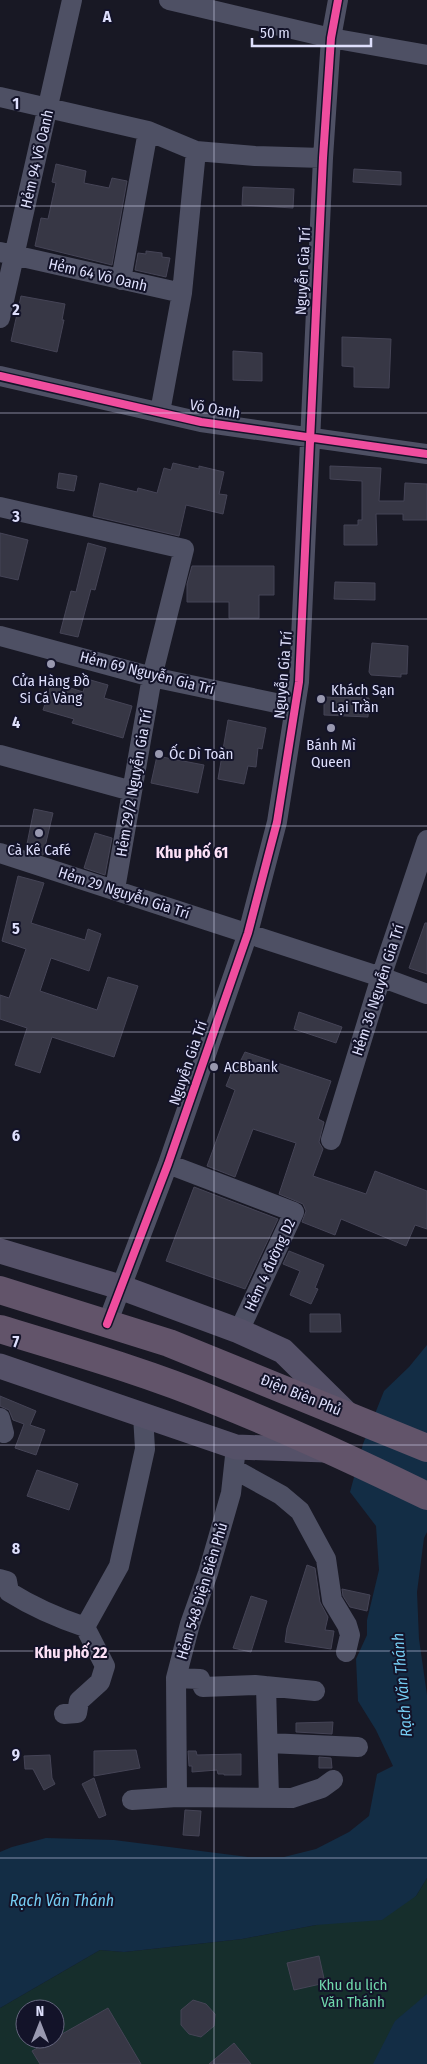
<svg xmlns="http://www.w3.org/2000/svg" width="427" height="2064" font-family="'Fira Sans Condensed',sans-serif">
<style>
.green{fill:#162e2c;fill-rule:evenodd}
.water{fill:#132d45}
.building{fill:#373745;stroke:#454456}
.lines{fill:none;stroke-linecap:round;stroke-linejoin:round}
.minor{stroke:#4e5064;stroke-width:20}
.major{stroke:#555168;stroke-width:25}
.highway{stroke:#62546a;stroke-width:28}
.cycleway-casing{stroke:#131329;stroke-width:11}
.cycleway{stroke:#ef4d9e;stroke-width:8}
.grid{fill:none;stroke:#dedffc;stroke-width:1;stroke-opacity:0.55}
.poi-dot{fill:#9999b0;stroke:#131329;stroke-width:2}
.labels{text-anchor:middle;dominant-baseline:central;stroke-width:4;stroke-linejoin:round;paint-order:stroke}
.street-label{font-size:15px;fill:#dedffc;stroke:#131329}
.poi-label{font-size:15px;fill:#dedffc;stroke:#131329}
.park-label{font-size:15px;fill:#6fd7ac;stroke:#131329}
.neighbourhood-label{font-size:16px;font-weight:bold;fill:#fce0f7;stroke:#131329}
.water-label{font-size:16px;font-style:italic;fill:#75cdf3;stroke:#131329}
.grid-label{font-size:16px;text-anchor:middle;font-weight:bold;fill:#dedffc;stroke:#131329;stroke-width:4;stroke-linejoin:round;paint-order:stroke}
</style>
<rect width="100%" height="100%" fill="#181824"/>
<path class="green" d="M427,1878V2064H0V2008L100,1950L124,1952L242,1939L316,1925L416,1896ZM25,2009H55V2039H25Z"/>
<path class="water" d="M427,1345V1532L424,1538L417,1592L419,1639L427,1695V1878L416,1896L382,1920L316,1925L242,1939L124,1952L100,1950L0,2008V1852L12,1847L46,1838L114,1840L248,1857H284L316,1849L349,1832L369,1816L377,1774L393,1766L376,1730L358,1701L356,1659L367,1635V1620L379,1570L376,1526L350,1492L363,1444L384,1391L409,1367Z
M427,1994V2064H373L395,2021Z"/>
<path class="building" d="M56,164L86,171L84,183L109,188L112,178L127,181L112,265L35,246L41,218L48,219L56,183L52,182Z
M354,169L401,172V185L353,182Z
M243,187L294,189L293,208L242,205Z
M146,251L162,253V257L170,258L166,277L135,270L138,253L146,254Z
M21,296L65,304L62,320H64L57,352L11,341Z
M342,337L391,339L389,388L354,387V367L342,366Z
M233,351L262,353V381L233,380Z
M173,463L199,469V466L224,472L219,494L227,495L223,514L186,505L179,536L93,516L100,483L137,492L138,488L157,493L164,468L171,470Z
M330,466L381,468L379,501H404L405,483L427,484V520H403V514H376L377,545H344V525H358V520H362V481L330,479Z
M59,473L77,476L74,491L57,488Z
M0,533L28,540L18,580L0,576Z
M88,543L106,548L95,590L91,589L78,637L60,633L71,591L76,592Z
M192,566H274V595H259V618H229V602H187V584Z
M335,582L375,583V600L334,599Z
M372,643L408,646L407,674H401V677L371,675L369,672Z
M87,679L108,685L104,698L132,706L123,738L72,723L74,719L43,710L52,682L83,692Z
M324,697L369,698L368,717L324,715Z
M228,720L266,728L262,749L258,748L256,767L248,766L244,784L218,779Z
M157,756L204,765L198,793L151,783Z
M34,809L53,813L43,855L26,849Z
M95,833L112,838L105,875L84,868Z
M18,876L44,883L31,923L85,940L88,929L101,934L89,971L51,958L40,991L97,1010L108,977L138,986L114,1057L52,1037L40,1073L15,1065L27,1028L0,1019V995L9,998L26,949L2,941Z
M425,923H427V974L409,968Z
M299,1012L342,1027L336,1043L294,1029Z
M245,1052L331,1081L318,1119L324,1122L319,1142L323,1149L313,1176L366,1194L375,1171L427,1191V1229L415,1225L406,1246L341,1219L335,1235L302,1222L306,1211L303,1204L279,1194L296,1143L253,1129L235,1177L207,1166L235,1090L226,1086L233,1069L236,1070Z
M194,1187L278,1219L245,1289L166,1261Z
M289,1251L324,1265L315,1288L318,1289L311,1304L290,1295L300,1271L283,1264Z
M310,1314H340L341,1332H310Z
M0,1396L36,1411L30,1425L45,1430L36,1455L15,1448L24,1424L13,1420L9,1410L0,1406Z
M37,1470L78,1484L69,1510L27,1496Z
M307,1565L315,1568L320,1602L328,1617L325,1630L334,1631L331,1649L285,1642L287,1628Z
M342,1589L370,1595L367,1611L350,1607L343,1596Z
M251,1596L267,1601L251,1652L233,1648Z
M333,1722L332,1734L296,1732V1723Z
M136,1750L140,1768L94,1776V1751Z
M188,1751H196L197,1755L241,1754V1775H224V1774H218L217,1770L192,1772V1766H189Z
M50,1755L52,1778L55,1784L44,1790L33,1769H25L24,1756Z
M319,1757L331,1758L332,1768H319Z
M94,1778L106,1815L99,1818L82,1784Z
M185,1810L201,1811L199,1836L183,1835Z
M319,1956L325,1983L294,1990L287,1963Z
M193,2000L206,2004L215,2014L214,2026L201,2037L189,2034L181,2025V2010Z
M108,2008L141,2064H40L32,2051Z
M234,2043L251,2064H209Z"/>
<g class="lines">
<path class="minor" d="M169,0L331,38L427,55
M0,97L148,131L196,151L255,156L323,158
M0,252L182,293
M121,280L148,131
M0,318L72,0
M0,376L201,422L427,454
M160,412L182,293L196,151
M0,507L184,549L152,677L115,889
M0,636L152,677L295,707
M0,755L132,791
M0,853L381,977L427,994
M331,1140L381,977L427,840
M168,1164L294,1212L239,1331
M107,1324L168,1164L248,933L277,822L299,682L323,158L331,38L338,0
M0,1418L4,1433
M234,1469L281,1495L300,1511L326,1559L332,1600L347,1625L350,1635L346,1652
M0,1579L7,1581L9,1592C33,1607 58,1618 85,1627
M176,1678L200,1679L203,1687L255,1685L315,1691
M266,1686L269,1798
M64,1714L77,1713L79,1701L100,1682L105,1666L85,1627L119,1566L145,1449L143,1415
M268,1743L358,1747
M177,1797L176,1678L190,1624L208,1573L231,1493L236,1447
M132,1800L177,1797L292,1798L322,1788L333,1780"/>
<path class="major" d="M0,1251L120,1287L239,1331L283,1351L347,1414
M0,1366L236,1447L326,1450"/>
<path class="highway" d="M0,1290L169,1343L427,1448
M0,1329C72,1351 146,1372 216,1401C288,1430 357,1462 427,1496"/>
<defs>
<path id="cycleway" d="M0,376L201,422L427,454
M107,1324L168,1164L248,933L277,822L299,682L323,158L331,38L338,0"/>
</defs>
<use href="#cycleway" class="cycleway-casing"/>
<use href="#cycleway" class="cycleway"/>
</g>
<path class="grid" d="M214,0V2064M0,206H427M0,413H427M0,619H427M0,826H427M0,1032H427M0,1238H427M0,1445H427M0,1651H427M0,1858H427"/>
<g class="poi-dot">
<circle cx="51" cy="664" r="5"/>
<circle cx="321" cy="699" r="5"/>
<circle cx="331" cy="728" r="5"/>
<circle cx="159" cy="754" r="5"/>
<circle cx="39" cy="833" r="5"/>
<circle cx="214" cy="1067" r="5"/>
</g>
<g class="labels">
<g class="street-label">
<text transform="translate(37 159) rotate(-77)">Hẻm 94 Võ Oanh</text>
<text transform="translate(303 271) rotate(-87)">Nguyễn Gia Trí</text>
<text transform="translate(98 275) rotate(13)">Hẻm 64 Võ Oanh</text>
<text transform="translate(215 409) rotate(10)">Võ Oanh</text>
<text transform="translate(147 673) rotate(14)">Hẻm 69 Nguyễn Gia Trí</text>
<text transform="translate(283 675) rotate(-85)">Nguyễn Gia Trí</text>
<text transform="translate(134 783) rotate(-80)">Hẻm 29/2 Nguyễn Gia Trí</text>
<text transform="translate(124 893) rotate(18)">Hẻm 29 Nguyễn Gia Trí</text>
<text transform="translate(378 990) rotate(-72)">Hẻm 36 Nguyễn Gia Trí</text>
<text transform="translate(188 1063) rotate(-71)">Nguyễn Gia Trí</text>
<text transform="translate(270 1265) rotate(-65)">Hẻm 4 đường D2</text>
<text transform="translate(301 1395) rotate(22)">Điện Biên Phủ</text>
<text transform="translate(202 1591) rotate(-73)">Hẻm 548 Điện Biên Phủ</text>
</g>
<g class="poi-label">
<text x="51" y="681">Cửa Hàng Đồ<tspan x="51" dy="17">Si Cá Vàng</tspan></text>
<text x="331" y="690" text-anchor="start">Khách Sạn<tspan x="331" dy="17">Lại Trần</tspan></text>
<text x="331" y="745">Bánh Mì<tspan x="331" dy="17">Queen</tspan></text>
<text x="169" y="754" text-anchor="start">Ốc Dì Toàn</text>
<text x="39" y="850">Cà Kê Café</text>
<text x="224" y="1067" text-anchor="start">ACBbank</text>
</g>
<g class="park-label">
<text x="353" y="1985">Khu du lịch<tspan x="353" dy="17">Văn Thánh</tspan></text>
</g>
<g class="neighbourhood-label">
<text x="192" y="852">Khu phố 61</text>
<text x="71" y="1652">Khu phố 22</text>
</g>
<g class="water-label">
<text transform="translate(402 1685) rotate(-95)">Rạch Văn Thánh</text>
<text x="62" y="1900">Rạch Văn Thánh</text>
</g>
</g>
<g class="grid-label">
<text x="107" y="22">A</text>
<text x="16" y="109">1</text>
<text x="16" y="315">2</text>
<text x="16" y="522">3</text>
<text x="16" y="728">4</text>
<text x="16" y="934">5</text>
<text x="16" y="1141">6</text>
<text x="16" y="1347">7</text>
<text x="16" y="1554">8</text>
<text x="16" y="1760">9</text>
</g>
<g transform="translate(40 2024)"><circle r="24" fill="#131329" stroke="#64657d"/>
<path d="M0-4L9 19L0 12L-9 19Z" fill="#9999b0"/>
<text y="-8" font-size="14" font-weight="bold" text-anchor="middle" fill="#dedffc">N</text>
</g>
<path d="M252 38v8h119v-8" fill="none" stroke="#dedffc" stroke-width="2.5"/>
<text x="260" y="38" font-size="15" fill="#dedffc" stroke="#131329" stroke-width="4" paint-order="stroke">50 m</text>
</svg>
